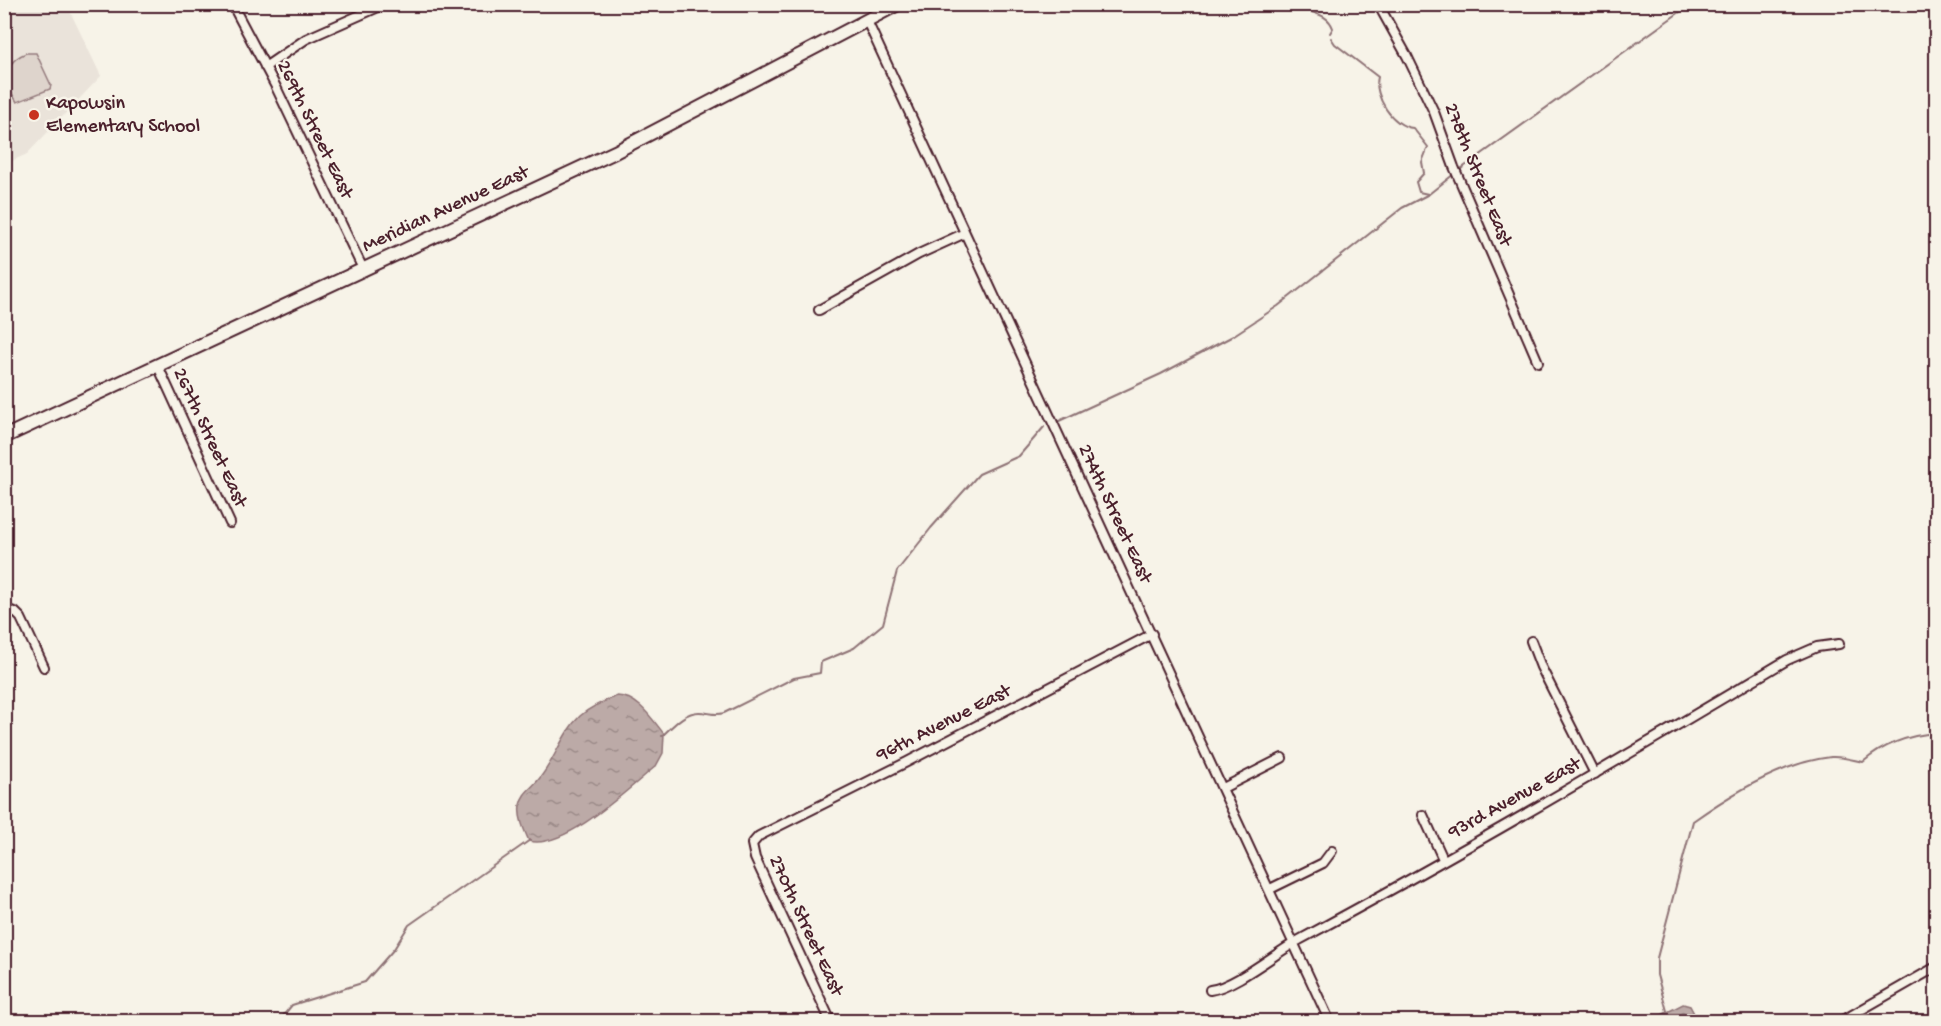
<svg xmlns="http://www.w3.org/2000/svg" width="1941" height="1026" font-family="'Gochi Hand',sans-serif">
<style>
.built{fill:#eae3da}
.pitch{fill:#ded4cc;stroke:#947a7c;stroke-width:1.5}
.water{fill:url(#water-ripples);stroke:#8e7275;stroke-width:1.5}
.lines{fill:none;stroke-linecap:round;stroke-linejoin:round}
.stream{stroke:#8e7275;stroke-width:2}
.street-casing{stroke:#4a1f2b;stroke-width:12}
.primary-casing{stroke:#4a1f2b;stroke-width:16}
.street{stroke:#f7f3e8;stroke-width:8}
.primary{stroke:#f7f3e8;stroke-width:12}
.poi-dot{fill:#c8321e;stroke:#f7f3e8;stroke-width:2}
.labels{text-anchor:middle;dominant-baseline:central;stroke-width:5;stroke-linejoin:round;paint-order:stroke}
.poi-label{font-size:20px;fill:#4a1f2b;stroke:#f7f3e8;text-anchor:start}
.street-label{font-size:20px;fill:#4a1f2b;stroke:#f7f3e8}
</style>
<defs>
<pattern id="water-ripples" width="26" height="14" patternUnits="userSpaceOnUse" patternTransform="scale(1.5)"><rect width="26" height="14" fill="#bcaaa7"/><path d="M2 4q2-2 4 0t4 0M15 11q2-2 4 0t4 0" fill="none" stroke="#9b8a88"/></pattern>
</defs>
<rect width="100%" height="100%" fill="#f7f3e8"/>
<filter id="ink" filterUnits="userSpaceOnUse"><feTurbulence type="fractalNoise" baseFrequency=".0167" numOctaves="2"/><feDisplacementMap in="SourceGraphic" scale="12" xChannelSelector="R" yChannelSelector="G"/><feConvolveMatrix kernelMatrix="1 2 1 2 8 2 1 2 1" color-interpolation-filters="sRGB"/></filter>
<g filter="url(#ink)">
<path class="built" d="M4,5H67L101,76L27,154L5,164Z"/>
<path class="pitch" d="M26,53H36L51,85L50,89L17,102L5,82C7,67 12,59 26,53Z"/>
<path class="water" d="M617,696C638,696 652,719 664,734L663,753L656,766C628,789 565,850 529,841C524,830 518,817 520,805C522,793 532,788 539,779C555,760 562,733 580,716C590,707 604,701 617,696Z
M1683,1004L1690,1006L1698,1021H1650Z"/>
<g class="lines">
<path class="stream" d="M1295,4C1307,14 1327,11 1333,28L1330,33
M1331,38L1335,44L1378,77C1373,96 1393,127 1413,128L1428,147L1422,162L1424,173L1416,182L1419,192L1428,194
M1458,171L1691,4
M1059,421L1161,374L1231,337L1278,306L1402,208L1429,194L1454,174
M662,736C672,727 684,712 699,712C709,712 714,716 724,713L794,678L820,673L821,662L854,648L883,624L897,571L931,528L979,474L1019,456L1044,427
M1667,1011L1657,975V958L1693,821C1731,794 1783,762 1831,757C1841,756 1853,760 1863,762C1884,744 1910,735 1936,733
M278,1022L292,1005L365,982L394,949L409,925L530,840"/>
<defs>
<path id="street" d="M232,4L276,87L364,271
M1378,4L1407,56L1434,112L1454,167L1538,362
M867,21L1330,1022
M265,67L306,39L385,4
M819,310L919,254L965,233
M158,366L230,523
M4,609L15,612L21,618L44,667
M1531,641L1541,667L1595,774
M1223,788L1282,758
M1423,815L1443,859
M1270,889L1323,863L1332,851
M1210,990C1235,987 1278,951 1301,939C1465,851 1626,756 1787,660L1817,647L1839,644
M831,1022L755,858L752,844L759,836L907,762L1152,634
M1840,1022L1936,967"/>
<path id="primary" d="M4,437L615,152L898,4"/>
</defs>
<use href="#street" class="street-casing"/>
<use href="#primary" class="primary-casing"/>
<use href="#street" class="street"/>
<use href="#primary" class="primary"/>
</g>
</g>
<circle class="poi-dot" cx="34" cy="115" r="6"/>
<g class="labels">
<g class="poi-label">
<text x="46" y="104">Kapowsin<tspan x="46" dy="23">Elementary School</tspan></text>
</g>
<g class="street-label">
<text transform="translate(314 130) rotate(64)">269th Street East</text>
<text transform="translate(1477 175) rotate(68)">278th Street East</text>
<text transform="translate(446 210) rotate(-25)">Meridian Avenue East</text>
<text transform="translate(209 438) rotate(65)">267th Street East</text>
<text transform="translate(1114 514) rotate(65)">274th Street East</text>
<text transform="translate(944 724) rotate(-27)">96th Avenue East</text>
<text transform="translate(1515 799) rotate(-29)">93rd Avenue East</text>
<text transform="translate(805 926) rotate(65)">270th Street East</text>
</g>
</g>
<rect width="1941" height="1026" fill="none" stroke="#f7f3e8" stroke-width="24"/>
<rect x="12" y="12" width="1917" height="1002" fill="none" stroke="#4a1f2b" stroke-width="2" filter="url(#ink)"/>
</svg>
